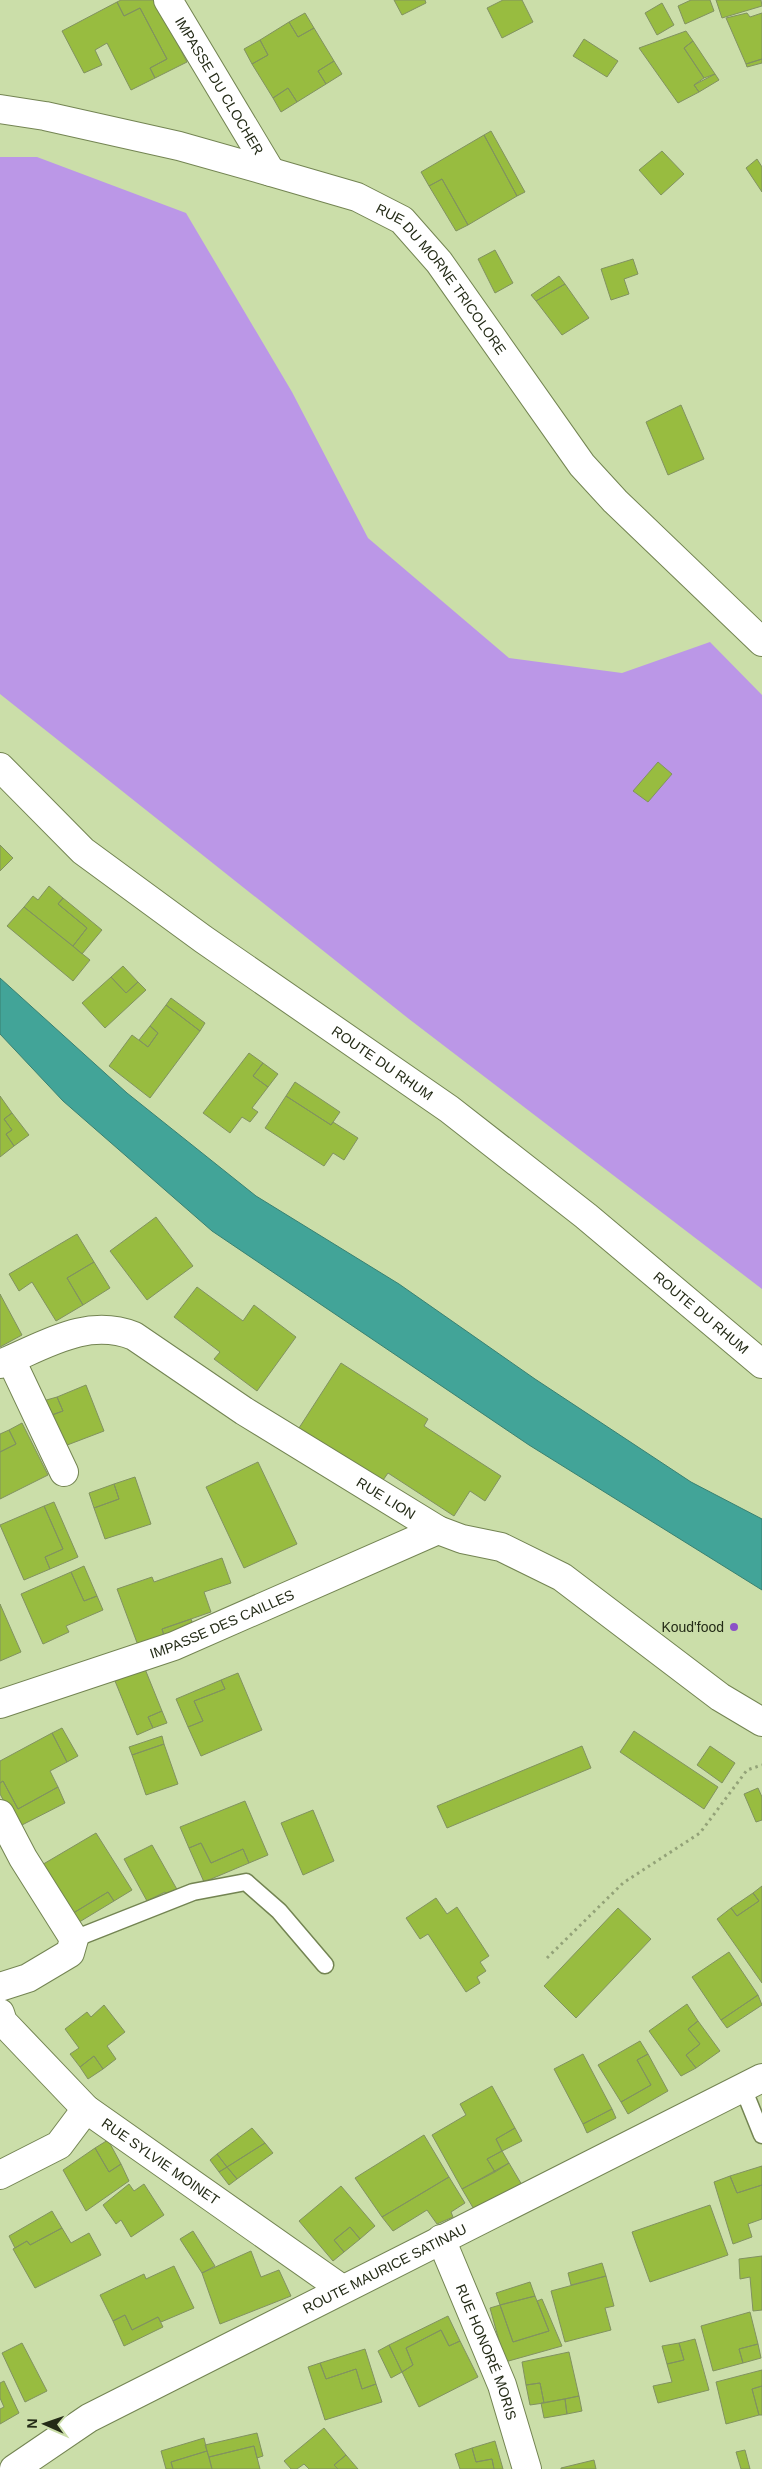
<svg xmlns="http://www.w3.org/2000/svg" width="762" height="2469" font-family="Helvetica,sans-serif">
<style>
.green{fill:#bb97e7}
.water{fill:#42a498;stroke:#398071}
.building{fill:#98bc40;stroke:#819260}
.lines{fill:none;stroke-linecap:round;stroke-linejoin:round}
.service-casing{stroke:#738452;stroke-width:19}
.minor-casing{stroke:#738452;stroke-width:30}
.tertiary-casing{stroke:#738452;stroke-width:30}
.secondary-casing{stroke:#738452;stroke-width:30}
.path{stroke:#93a278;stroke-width:3;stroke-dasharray:2.5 4;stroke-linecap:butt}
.service{stroke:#fff;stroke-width:16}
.minor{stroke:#fff;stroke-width:28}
.tertiary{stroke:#fff;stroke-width:28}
.secondary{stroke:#fff;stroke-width:28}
.poi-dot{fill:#8b50c7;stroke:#cbdea9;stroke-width:2}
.labels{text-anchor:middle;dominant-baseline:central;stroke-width:4;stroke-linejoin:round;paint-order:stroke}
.street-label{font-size:14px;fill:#242b17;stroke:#cbdea9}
.poi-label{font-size:14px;fill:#242b17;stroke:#cbdea9;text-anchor:end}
</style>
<rect width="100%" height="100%" fill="#cbdea9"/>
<path class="green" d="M0,157H37L186,213L292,392L368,538L509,658L622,673L710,642L762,695V1289L409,1019L0,694Z"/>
<path class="water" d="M0,978L127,1093L256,1196L399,1284L535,1379L691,1482L762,1519V1590L529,1445L212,1231L63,1101L0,1034Z"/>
<path class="building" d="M121,0H155L187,62L155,78L150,68L167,59L140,8L124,16L117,2Z
M394,0H425L426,3L402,15Z
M503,0H522L533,22L502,38L487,8Z
M691,0H710L714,11L685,24L678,6Z
M716,0H761L762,6L722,18Z
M117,2L124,16L140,8L167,59L150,68L155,78L131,90L107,43L95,50L102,65L84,73L62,31Z
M662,3L674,25L657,35L645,13Z
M305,13L314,28L298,37L289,22Z
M747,13L750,17L762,13V59L746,64L726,18Z
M289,22L298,37L314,28L334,61L318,71L326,84L297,102L288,88L273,98L252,64L268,55L260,40Z
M686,31L693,41L684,48L704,78L694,85L699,92L678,103L639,48Z
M584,39L618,61L607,77L573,56Z
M260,40L268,55L252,64L244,49Z
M693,41L715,74L704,78L684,48Z
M762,59V63L747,67L746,64Z
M334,61L342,74L326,84L318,71Z
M715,74L719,80L699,92L694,85Z
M288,88L297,102L281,112L273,98Z
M491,131L525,192L517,196L484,135Z
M484,135L517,196L468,225L442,179L429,186L421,172Z
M662,151L684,174L661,195L639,170Z
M757,159L762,167V192L746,168Z
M442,179L468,225L456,231L429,186Z
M495,250L513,283L495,293L478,259Z
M633,259L638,274L624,279L629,294L611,300L601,269Z
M559,276L565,284L536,301L531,295Z
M565,284L589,318L562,335L536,301Z
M681,405L704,459L668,475L646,422Z
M658,762L672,774L648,802L633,791Z
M0,845L13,858L0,871Z
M49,886L63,898L58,904L87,928L73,946L24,907L33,896L38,900Z
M63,898L102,930L82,954L73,946L87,928L58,904Z
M24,907L90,960L73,981L7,926Z
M123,966L138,982L126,993L111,977Z
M111,977L126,993L138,982L146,990L105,1028L82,1003Z
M171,998L205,1023L200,1031L166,1005Z
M166,1005L200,1031L150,1098L109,1066L132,1035L148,1047L158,1033L150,1026Z
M150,1026L158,1033L148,1047L139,1040Z
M249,1053L263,1063L253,1076L268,1087L252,1108L258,1112L250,1122L242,1117L230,1133L203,1113Z
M263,1063L278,1074L268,1087L253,1076Z
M295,1082L340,1112L331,1125L286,1096Z
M0,1096L12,1113L4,1119L12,1130L6,1134L14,1146L0,1157Z
M286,1096L331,1125L333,1122L358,1138L344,1160L333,1153L324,1166L265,1128Z
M12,1113L29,1135L14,1146L6,1134L12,1130L4,1119Z
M156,1217L193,1266L147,1300L110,1251Z
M77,1234L94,1262L67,1278L83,1305L56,1321L32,1282L19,1291L9,1274Z
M94,1262L110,1288L83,1305L67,1278Z
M197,1287L243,1321L254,1305L296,1337L257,1391L214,1359L220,1352L174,1317Z
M0,1294L22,1335L0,1347Z
M341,1363L428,1419L424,1426L501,1476L485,1501L470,1491L454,1516L388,1473L381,1483L299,1428Z
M86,1385L104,1431L62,1447L49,1416L63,1411L57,1397Z
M57,1397L63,1411L49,1416L43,1401Z
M22,1423L48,1475L0,1499V1452L16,1444L9,1430Z
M9,1430L16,1444L0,1452V1434Z
M258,1462L297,1544L244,1568L206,1487Z
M135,1477L151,1524L105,1539L94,1508L119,1499L114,1484Z
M114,1484L119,1499L94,1508L89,1493Z
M54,1502L78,1557L50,1569L45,1557L63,1549L44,1506Z
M44,1506L63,1549L45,1557L50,1569L24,1580L0,1525Z
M222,1558L231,1583L204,1592L211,1612L162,1629L165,1639L139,1648L117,1589L152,1577L154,1582Z
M84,1566L97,1596L84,1601L71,1572Z
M71,1572L84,1601L97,1596L103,1610L66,1626L69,1632L43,1644L21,1594Z
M0,1604L21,1652L0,1661Z
M191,1619L195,1629L165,1639L162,1629Z
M145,1669L162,1711L148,1717L153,1728L137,1735L115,1681Z
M238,1673L262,1730L201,1756L188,1727L203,1721L194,1701L225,1689L221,1680Z
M221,1680L225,1689L194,1701L203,1721L188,1727L176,1699Z
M162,1711L167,1723L153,1728L148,1717Z
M62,1728L78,1756L67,1762L52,1733Z
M634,1731L718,1787L704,1809L620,1752Z
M52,1733L67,1762L50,1771L58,1787L18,1809L3,1781L0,1783V1761Z
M162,1736L164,1744L132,1755L129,1747Z
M164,1744L178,1784L146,1795L132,1755Z
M582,1746L591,1768L447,1828L437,1806Z
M710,1746L735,1763L722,1783L697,1765Z
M3,1781L18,1809L58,1787L65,1803L18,1827L0,1794V1783Z
M758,1788L762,1797V1820L756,1822L744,1794Z
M245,1801L268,1855L249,1863L243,1849L211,1863L201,1843L189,1848L180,1827Z
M313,1810L334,1861L303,1875L281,1823Z
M96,1833L132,1890L114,1901L108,1892L70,1915L40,1866Z
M201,1843L211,1863L243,1849L249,1863L204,1882L189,1848Z
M152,1845L179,1893L168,1898L165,1892L147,1901L124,1859Z
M762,1886V1983L717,1919L731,1908L737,1916L759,1901L753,1893Z
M108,1892L114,1901L76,1924L70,1915Z
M753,1893L759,1901L737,1916L731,1908Z
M436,1898L447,1914L457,1907L489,1956L480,1962L486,1971L477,1977L480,1983L466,1992L428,1934L420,1939L406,1918Z
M618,1908L651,1939L576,2018L544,1986Z
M729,1952L758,1995L721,2020L692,1977Z
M758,1995L762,2005L727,2028L721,2020Z
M687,2004L698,2021L688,2029L700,2044L686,2055L696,2068L681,2076L649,2031Z
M104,2005L125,2032L107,2046L116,2059L103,2069L94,2056L80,2067L70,2054L79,2048L65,2029L87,2012L91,2017Z
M698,2021L720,2051L696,2068L686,2055L700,2044L688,2029Z
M640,2041L648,2054L637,2060L651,2085L621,2102L598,2065Z
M583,2054L612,2109L583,2124L554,2069Z
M648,2054L668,2091L628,2114L621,2102L651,2085L637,2060Z
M94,2056L103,2069L88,2079L80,2067Z
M492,2086L515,2128L496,2139L502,2151L487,2159L495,2172L462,2189L432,2135L466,2115L460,2104Z
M612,2109L616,2118L587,2133L583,2124Z
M252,2128L265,2143L227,2167L217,2154Z
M515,2128L522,2141L502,2151L496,2139Z
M424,2135L449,2177L382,2217L355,2178Z
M108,2140L121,2164L109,2172L95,2148Z
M265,2143L273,2153L237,2179L227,2167Z
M95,2148L109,2172L121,2164L129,2181L86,2211L63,2170Z
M502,2151L509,2163L495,2172L487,2159Z
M217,2154L227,2167L219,2172L210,2160Z
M509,2163L522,2185L475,2211L462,2189Z
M762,2166V2185L737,2193L730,2176Z
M227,2167L237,2179L229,2185L219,2172Z
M730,2176L737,2193L762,2185V2219L748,2224L752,2237L733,2244L714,2182Z
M449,2177L465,2203L451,2212L453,2217L437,2224L427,2210L393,2231L382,2217Z
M129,2184L134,2191L144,2184L164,2215L131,2237L121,2220L116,2224L103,2205Z
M341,2186L375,2226L360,2239L350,2227L334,2240L344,2252L333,2261L299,2221Z
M710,2205L728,2255L650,2282L632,2232Z
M52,2211L62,2228L30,2245L27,2241L15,2248L9,2236Z
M350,2227L360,2239L344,2252L334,2240Z
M62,2228L71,2243L89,2233L101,2255L35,2288L13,2249L27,2241L30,2245Z
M193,2231L215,2266L202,2273L180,2239Z
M251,2251L261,2277L279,2270L291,2296L220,2324L202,2273Z
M762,2256V2310L753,2311L750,2277L740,2279L739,2259Z
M602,2263L606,2276L571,2285L568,2273Z
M174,2266L194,2308L161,2322L158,2317L132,2330L125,2315L113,2321L100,2295L144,2274L146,2279Z
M606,2276L614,2306L605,2308L611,2330L565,2342L551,2291Z
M530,2282L535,2296L500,2305L496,2293Z
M535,2296L549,2331L513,2342L500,2305Z
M542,2299L562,2346L505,2362L490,2308L500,2305L513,2342L549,2331L537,2301Z
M750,2312L758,2344L739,2349L743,2363L713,2371L701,2326Z
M125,2315L132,2330L158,2317L163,2327L124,2346L113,2321Z
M448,2316L460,2341L449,2346L441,2330L406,2348L413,2365L402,2372L389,2345Z
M441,2330L449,2346L460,2341L478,2377L419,2407L402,2372L413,2365L406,2348Z
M695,2339L709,2390L658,2403L653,2386L672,2382L667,2364L684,2360L679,2343Z
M22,2343L47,2391L25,2402L2,2353Z
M679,2343L684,2360L667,2364L662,2346Z
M758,2344L761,2358L743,2363L739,2349Z
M389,2345L402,2372L391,2378L378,2351Z
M365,2349L376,2384L362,2389L356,2369L326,2379L320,2363Z
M569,2352L579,2396L544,2403L540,2383L526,2385L522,2362Z
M320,2363L326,2379L356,2369L362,2389L376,2384L382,2402L325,2420L308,2367Z
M762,2370V2386L752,2389L759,2415L726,2424L716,2382Z
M4,2381L19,2413L0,2424V2409L4,2407L0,2398V2383Z
M540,2383L544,2403L530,2405L526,2385Z
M762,2386V2415H759L752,2389Z
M579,2396L582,2411L567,2414L565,2399Z
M565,2399L567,2414L544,2418L541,2403Z
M324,2428L346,2455L334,2465L338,2469H309L304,2464L297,2469H291L284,2461Z
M257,2433L263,2456L257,2458L254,2446L209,2457L205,2445Z
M204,2438L207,2451L171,2462L173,2469H166L161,2451Z
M495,2441L503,2469H494L492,2459L476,2462L472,2448Z
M254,2446L260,2469H212L209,2457Z
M472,2448L476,2462L492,2459L494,2469H460L455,2454Z
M745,2450L750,2469H741L736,2452Z
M207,2451L212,2469H173L171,2462Z
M346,2455L358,2469H338L334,2465Z
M594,2460L596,2469H561V2468Z"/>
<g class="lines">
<defs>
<path id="service" d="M74,1939L193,1892L246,1882L279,1911L325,1965
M743,2088L762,2135"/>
<g id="minor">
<path id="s1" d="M168,0L271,172"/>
<path id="s2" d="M0,109L45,116L179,146L271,172L357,197L402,220L439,262L582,465L615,501L762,642"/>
<path d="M11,1360L64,1472"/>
<path id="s3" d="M0,1364C44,1346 86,1317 134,1336L244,1411L438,1530L462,1539L501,1547L562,1577L720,1697L762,1722"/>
<path id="s4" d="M0,1704L174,1646L438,1530"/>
<path d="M0,1814L23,1858L74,1939L70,1953L28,1978L0,1987"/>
<path id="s5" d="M0,2013L3,2022L86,2109L342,2289"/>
<path d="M0,2175L59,2145L86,2109"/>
<path id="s6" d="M441,2239L502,2385L527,2469"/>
</g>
<g id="tertiary">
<path id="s7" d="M0,767L83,851L203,939L449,1109L586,1216L762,1364"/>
</g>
<g id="secondary">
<path id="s8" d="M14,2469L89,2418L762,2078"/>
</g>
</defs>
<use href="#service" class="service-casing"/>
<use href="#minor" class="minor-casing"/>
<use href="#tertiary" class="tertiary-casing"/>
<use href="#secondary" class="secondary-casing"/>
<path class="path" d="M547,1958L623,1883L700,1833L747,1770L762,1765"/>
<use href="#service" class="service"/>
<use href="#minor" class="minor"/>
<use href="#tertiary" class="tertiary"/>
<use href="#secondary" class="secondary"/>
</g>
<circle class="poi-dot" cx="734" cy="1627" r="5"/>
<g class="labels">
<g class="street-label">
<text stroke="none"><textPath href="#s1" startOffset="100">IMPASSE DU CLOCHER</textPath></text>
<text stroke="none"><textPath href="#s2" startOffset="488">RUE DU MORNE TRICOLORE</textPath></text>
<text stroke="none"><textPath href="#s7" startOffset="485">ROUTE DU RHUM</textPath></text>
<text stroke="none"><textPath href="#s7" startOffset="890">ROUTE DU RHUM</textPath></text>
<text stroke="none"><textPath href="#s3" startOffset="441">RUE LION</textPath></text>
<text stroke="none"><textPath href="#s4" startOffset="236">IMPASSE DES CAILLES</textPath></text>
<text stroke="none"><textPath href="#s5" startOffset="221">RUE SYLVIE MOINET</textPath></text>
<text stroke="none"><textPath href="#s8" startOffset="422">ROUTE MAURICE SATINAU</textPath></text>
<text stroke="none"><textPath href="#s6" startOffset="122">RUE HONORÉ MORIS</textPath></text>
</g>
<g class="poi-label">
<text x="724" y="1627">Koud'food</text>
</g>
</g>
<g transform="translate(45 2424) rotate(272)" stroke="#cbdea9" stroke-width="4" paint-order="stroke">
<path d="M0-4L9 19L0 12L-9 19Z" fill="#242b17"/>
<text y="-8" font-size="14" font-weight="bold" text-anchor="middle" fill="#242b17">N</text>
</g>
</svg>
